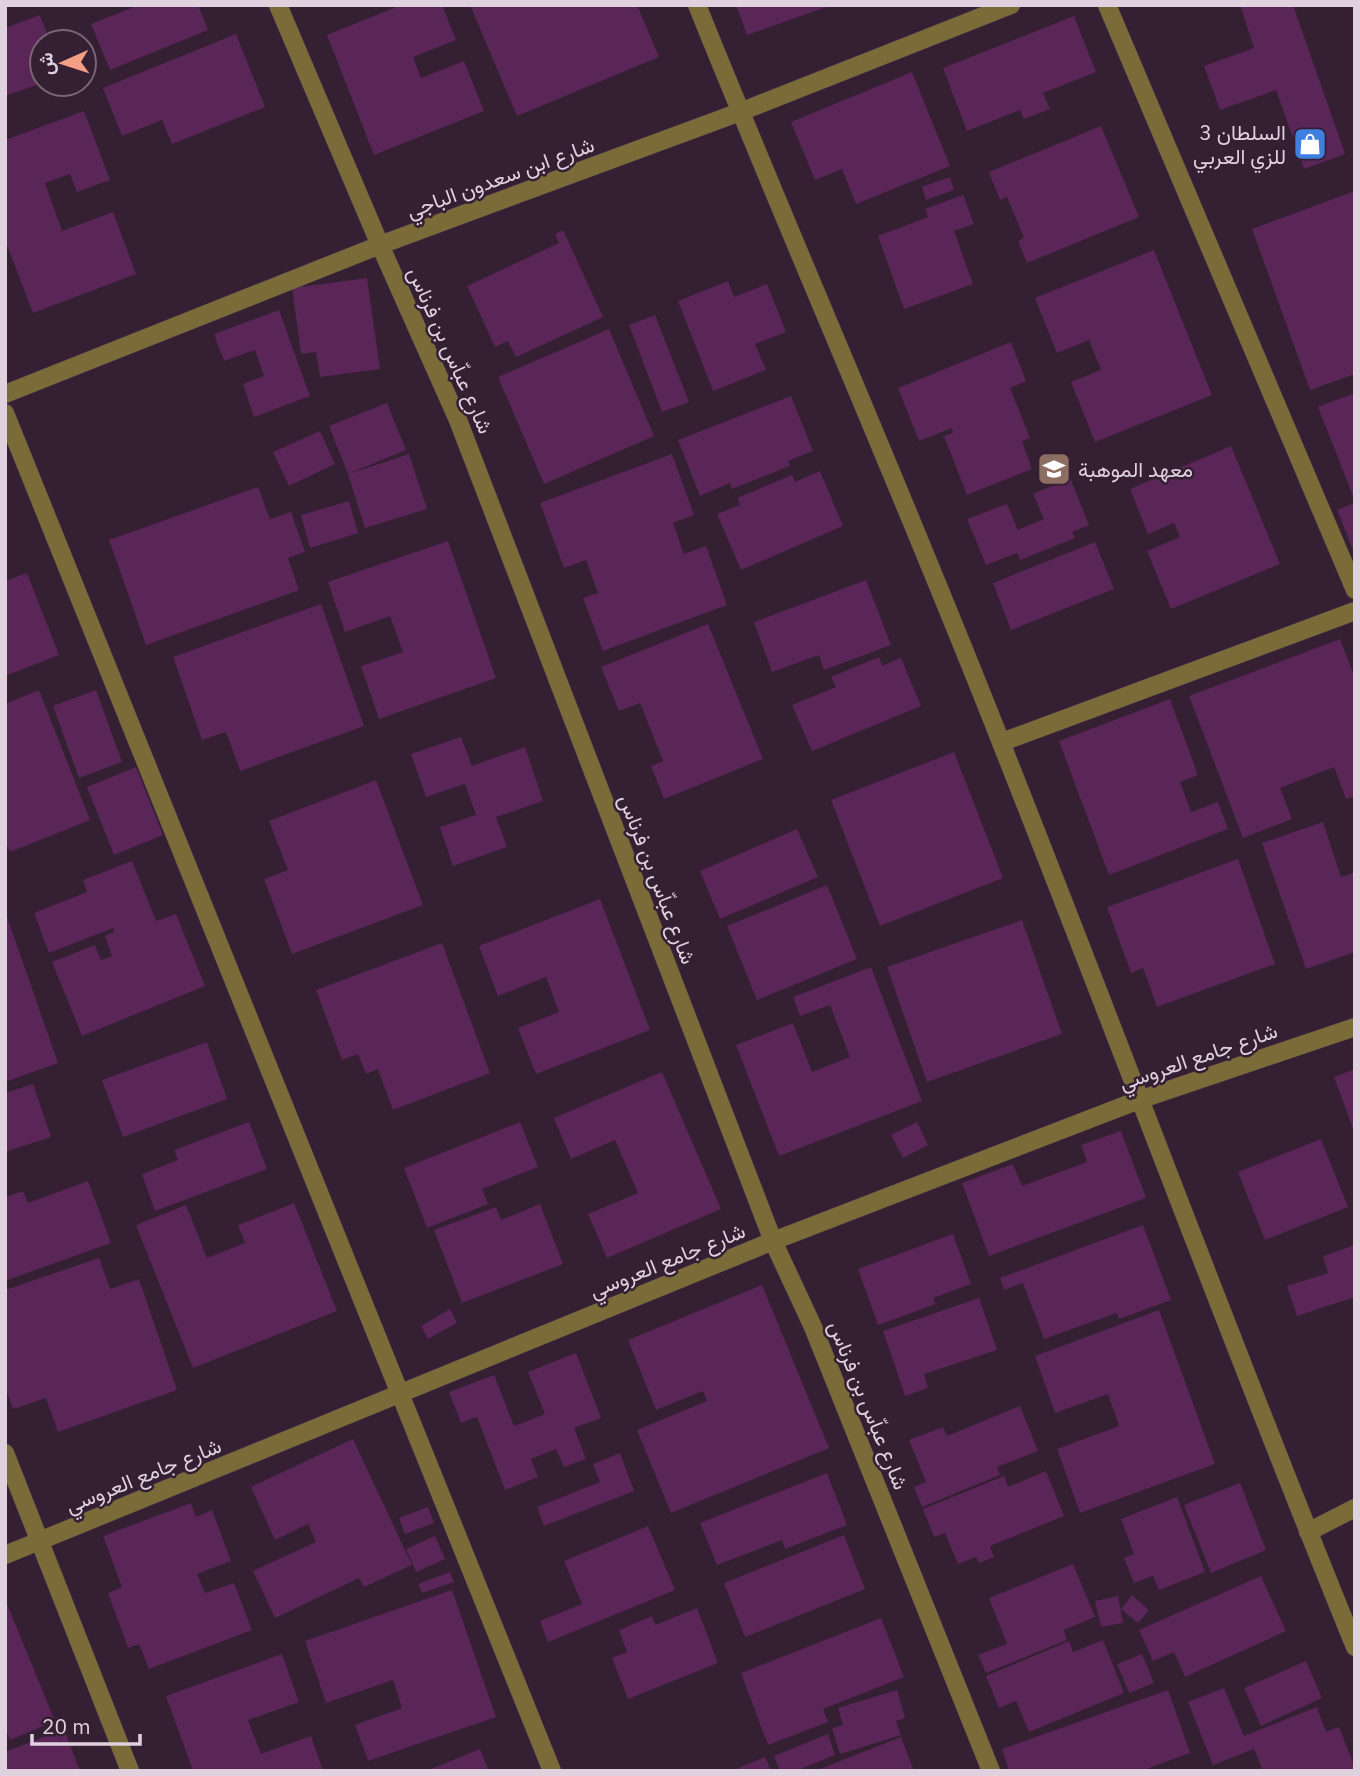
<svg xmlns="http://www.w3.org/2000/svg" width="1360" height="1776" font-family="'IBM Plex Sans',Vazirmatn,sans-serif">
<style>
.building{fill:#592657}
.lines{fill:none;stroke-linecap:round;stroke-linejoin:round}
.minor-casing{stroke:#4f3b4e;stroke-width:19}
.minor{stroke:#7a6b38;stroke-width:18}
.labels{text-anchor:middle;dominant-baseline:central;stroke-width:5;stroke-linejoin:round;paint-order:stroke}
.poi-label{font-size:21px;fill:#dfd1de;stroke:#341f33;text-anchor:end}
.street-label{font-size:21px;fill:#dfd1de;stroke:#341f33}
</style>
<rect width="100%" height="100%" fill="#341f33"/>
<path class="building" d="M139,5H198L208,30L110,70L91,24Z
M401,5H442L456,40L413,57L421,78L464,61L484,111L374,155L327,35Z
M470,5H637L659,57L517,116Z
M736,5H829V6L747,35Z
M1240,5H1293L1345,154L1304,169L1276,90L1220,110L1204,66L1254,48Z
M40,15L50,42H42V83L5,96V28Z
M1074,16L1096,72L1043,93L1050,109L1024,119L1020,110L967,131L943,68Z
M236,34L265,107L172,144L162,120L122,136L103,88Z
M912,72L950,166L856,204L842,169L815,180L791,122Z
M84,111L110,180L77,192L70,174L45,183L62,231L113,212L136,274L33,313L5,240V140Z
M1101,126L1139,217L1027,263L1018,241L1024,238L1007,197L1000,200L989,172Z
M950,177L954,190L926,200L922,187Z
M1355,191V374L1310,390L1252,229Z
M963,195L974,224L954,231L973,284L904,309L878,236L928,217L925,209Z
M563,230L603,317L516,357L508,341L495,347L467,286L559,243L555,234Z
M1154,250L1212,395L1095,442L1071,382L1101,370L1089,340L1057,353L1035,298Z
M367,278L380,369L320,377L316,352L301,354L292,288Z
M728,281L734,297L767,284L786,332L755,344L766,370L713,391L678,301Z
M279,310L310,396L254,417L243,384L264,376L255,350L224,361L214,334Z
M655,315L689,402L662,412L629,325Z
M609,329L654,436L544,484L498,377Z
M1011,342L1026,381L1010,388L1030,438L1022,441L1032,469L967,495L944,436L953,433L952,428L919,441L898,388Z
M1355,393V501L1318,407Z
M791,396L813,451L788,461L790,466L732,489L730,483L700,496L678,440Z
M387,403L406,450L348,474L329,426Z
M320,431L335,464L289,486L273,452Z
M1231,446L1280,564L1171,609L1147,551L1180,537L1174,523L1148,534L1130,489Z
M409,454L427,509L365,528L348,474Z
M672,454L694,515L673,523L684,554L706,546L727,605L603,651L583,598L598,593L586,560L564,568L540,503Z
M820,471L843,526L741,570L717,514L740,505L737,498L792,475L795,482Z
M1070,478L1089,525L1072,532L1075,538L1020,560L1017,553L986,565L967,519L1007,504L1018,530L1044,519L1033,494Z
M258,487L270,519L291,512L305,552L288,558L299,590L146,645L109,540Z
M349,501L358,533L310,548L301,515Z
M1355,503V555L1337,510Z
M448,541L496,678L379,719L361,666L403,652L390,616L345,632L328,582Z
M1095,542L1114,589L1011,630L993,583Z
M27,573L59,655L5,676V581Z
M866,580L891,645L824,670L819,655L772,672L754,622Z
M321,604L364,726L240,771L226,732L202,740L173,657Z
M708,624L763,759L664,799L651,766L663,761L640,703L619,711L601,667Z
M1340,639L1355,678V796L1346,799L1334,767L1280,788L1292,819L1243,838L1189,696Z
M879,657L882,666L901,658L921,706L812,751L792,705L836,687L831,677Z
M39,690L90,820L10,852L5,841V704Z
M96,690L122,762L79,778L53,706Z
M1170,699L1198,775L1180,782L1191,812L1218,802L1228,829L1109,875L1059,741Z
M461,737L472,766L525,747L543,801L496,817L507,847L453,866L440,827L476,815L465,784L426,797L411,754Z
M954,752L1003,878L880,926L831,800Z
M136,767L163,835L114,855L87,787Z
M376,780L423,905L292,954L264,879L288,870L269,821Z
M1323,822L1341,877L1353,873L1355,877V952L1306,969L1262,843Z
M797,829L818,877L720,919L700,871Z
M1238,859L1275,964L1157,1007L1143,968L1131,973L1107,907Z
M132,861L156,921L176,914L205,986L82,1036L52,962L95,945L101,960L112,956L105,936L114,932L113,928L49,953L34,913L87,892L83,880Z
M827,885L857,959L757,1000L727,926Z
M600,899L650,1030L536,1074L518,1028L559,1012L546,977L498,996L479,946Z
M5,911L58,1063L5,1082Z
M1022,920L1062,1034L927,1082L887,967Z
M442,943L490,1073L393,1110L378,1069L366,1074L358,1054L342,1060L316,990Z
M871,967L922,1101L779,1156L736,1045L793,1023L812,1072L850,1057L830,1005L800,1016L793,997Z
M207,1042L227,1099L123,1137L102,1080Z
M1355,1069V1131H1354L1334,1077Z
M662,1072L721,1209L607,1258L588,1214L638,1193L615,1140L571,1159L554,1118Z
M33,1084L51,1137L5,1152V1093Z
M249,1122L267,1169L155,1211L142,1174L178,1160L174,1150Z
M520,1122L538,1167L482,1189L488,1204L427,1228L404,1168Z
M917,1122L928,1145L903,1158L891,1135Z
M1121,1131L1146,1198L989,1256L962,1183L1013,1164L1022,1186L1087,1162L1081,1145Z
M1321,1139L1348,1207L1265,1240L1238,1172Z
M88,1181L111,1243L5,1281V1197L23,1191L28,1203Z
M294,1203L337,1311L193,1368L136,1225L186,1205L207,1258L245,1243L238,1225Z
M540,1204L563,1264L462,1303L434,1230L496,1207L501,1220Z
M1143,1225L1171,1300L1119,1319L1117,1313L1044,1339L1023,1283L1004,1290L1000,1278Z
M953,1234L971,1284L933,1298L936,1304L878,1325L858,1269Z
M1355,1245V1297L1297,1316L1287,1286L1328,1273L1323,1256Z
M99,1258L110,1289L139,1279L177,1390L58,1432L46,1398L13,1409L5,1387V1290Z
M762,1285L829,1448L671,1513L637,1430L707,1401L703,1391L656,1410L628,1340Z
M979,1298L997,1350L924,1374L928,1388L905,1396L883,1331Z
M450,1309L457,1323L428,1339L421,1326Z
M1159,1310L1215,1464L1080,1513L1057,1449L1119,1426L1108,1394L1055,1413L1035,1356Z
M576,1353L601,1418L574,1428L586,1459L564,1467L556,1449L531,1459L538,1477L505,1490L477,1417L461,1423L449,1392L494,1375L514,1426L545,1414L528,1372Z
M1020,1406L1038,1451L997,1467L1000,1475L922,1507L914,1487L926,1482L909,1440L943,1427L947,1436Z
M353,1439L412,1565L364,1587L359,1578L275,1618L253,1571L316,1542L308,1524L275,1540L251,1487Z
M620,1453L634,1491L544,1526L537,1507L600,1482L593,1464Z
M1046,1471L1064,1516L990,1546L994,1557L979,1563L976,1557L958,1564L945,1533L934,1537L923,1509L1004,1476L1008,1487Z
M827,1473L847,1525L785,1549L782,1540L717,1565L700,1523Z
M1240,1483L1266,1550L1211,1573L1184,1505Z
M1177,1497L1205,1572L1159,1590L1153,1576L1134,1583L1124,1558L1134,1554L1121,1519Z
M191,1503L196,1517L212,1510L231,1561L197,1574L205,1593L234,1583L252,1630L149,1669L139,1644L128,1648L108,1593L122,1587L103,1536Z
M428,1507L434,1523L405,1534L399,1518Z
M648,1526L675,1590L548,1642L540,1621L582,1604L564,1561Z
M844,1535L865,1589L745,1637L724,1583Z
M435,1536L445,1559L416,1572L406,1549Z
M1073,1564L1095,1617L1064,1630L1067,1640L986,1673L978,1655L1007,1644L989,1598Z
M450,1572L454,1582L422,1593L418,1584Z
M1261,1576L1286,1631L1185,1677L1174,1652L1153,1661L1139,1630Z
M452,1590L496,1717L368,1761L355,1725L402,1708L393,1680L326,1703L305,1641Z
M1132,1595L1149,1610L1138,1623L1121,1609Z
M1118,1596L1123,1623L1101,1627L1095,1601Z
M5,1599L55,1721L10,1740L5,1728Z
M697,1608L718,1663L628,1699L612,1658L627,1652L619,1630L652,1616L655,1625Z
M881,1618L904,1677L823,1709L828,1722L768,1745L741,1673Z
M1103,1640L1124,1693L1029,1732L1016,1701L999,1708L986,1676L1069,1641L1073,1652Z
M282,1654L299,1702L248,1720L261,1754L311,1736L323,1771H193L166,1696Z
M1142,1654L1154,1683L1129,1693L1117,1664Z
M1306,1661L1322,1698L1261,1726L1244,1688Z
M1224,1688L1244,1736L1317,1707L1326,1732L1339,1727L1355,1768L1347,1771H1263L1254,1749L1213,1765L1188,1702Z
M897,1690L905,1718L896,1721L901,1735L840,1754L832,1728L843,1725L838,1708Z
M1168,1690L1190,1753L1141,1771H1009L1002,1749Z
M64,1729L80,1771H5V1752Z
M828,1734L835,1755L796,1771H780L774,1756Z
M901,1737L914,1771H815Z
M480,1749L489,1771H426Z
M765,1757L771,1771H732Z"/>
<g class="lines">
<defs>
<path id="minor" d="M278,5L380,245L458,420L773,1241L813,1327L991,1771
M697,5C797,253 905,497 1002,745C1121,1045 1233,1348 1355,1647
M1107,5L1355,590
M5,394L380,245L740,112L1011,5
M5,413L552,1771
M1002,742L1355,611
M5,1453L130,1771
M1308,1532L1355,1508
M5,1555L773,1241L1139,1100L1355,1027"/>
</defs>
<use href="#minor" class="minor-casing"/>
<use href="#minor" class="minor"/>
</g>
<defs>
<symbol id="shop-square" viewBox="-11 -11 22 22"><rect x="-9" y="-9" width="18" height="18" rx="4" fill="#3f7fe0" stroke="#341f33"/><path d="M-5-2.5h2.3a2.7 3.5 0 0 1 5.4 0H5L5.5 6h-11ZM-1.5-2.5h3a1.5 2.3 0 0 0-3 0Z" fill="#fff"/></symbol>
<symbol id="school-square" viewBox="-11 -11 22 22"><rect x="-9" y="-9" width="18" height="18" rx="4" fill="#8d6e63" stroke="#341f33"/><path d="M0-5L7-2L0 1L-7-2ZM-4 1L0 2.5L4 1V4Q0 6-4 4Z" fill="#fff"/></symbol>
</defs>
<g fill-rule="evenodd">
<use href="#shop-square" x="1291" y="125" width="38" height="38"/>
<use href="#school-square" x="1035" y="450" width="38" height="38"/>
</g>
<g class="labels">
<g class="poi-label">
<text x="1286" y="132">السلطان 3<tspan x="1286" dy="24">للزي العربي</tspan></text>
<text x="1078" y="469" text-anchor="start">معهد الموهبة</text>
</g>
<g class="street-label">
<text transform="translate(500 177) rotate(-20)">شارع ابن سعدون الباجي</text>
<text transform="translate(451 350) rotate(66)">شارع عباّس بن فرناس</text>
<text transform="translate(658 879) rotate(69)">شارع عباّس بن فرناس</text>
<text transform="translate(1198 1056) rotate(-19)">شارع جامع العروسي</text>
<text transform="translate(667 1260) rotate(-22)">شارع جامع العروسي</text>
<text transform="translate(869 1405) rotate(68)">شارع عباّس بن فرناس</text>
<text transform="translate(143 1475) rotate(-22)">شارع جامع العروسي</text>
</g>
</g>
<rect width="1360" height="1776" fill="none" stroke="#dfd1de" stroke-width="14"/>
<g transform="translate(63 63) rotate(267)"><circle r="33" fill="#341f33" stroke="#786677" stroke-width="2"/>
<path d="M0-5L12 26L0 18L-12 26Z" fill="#f39f86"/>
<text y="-10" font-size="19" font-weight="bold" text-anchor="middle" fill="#dfd1de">ش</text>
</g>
<path d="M32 1734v10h108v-10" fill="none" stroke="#dfd1de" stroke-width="3.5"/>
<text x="42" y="1734" font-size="21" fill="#dfd1de" stroke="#341f33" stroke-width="5" paint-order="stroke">20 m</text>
</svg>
